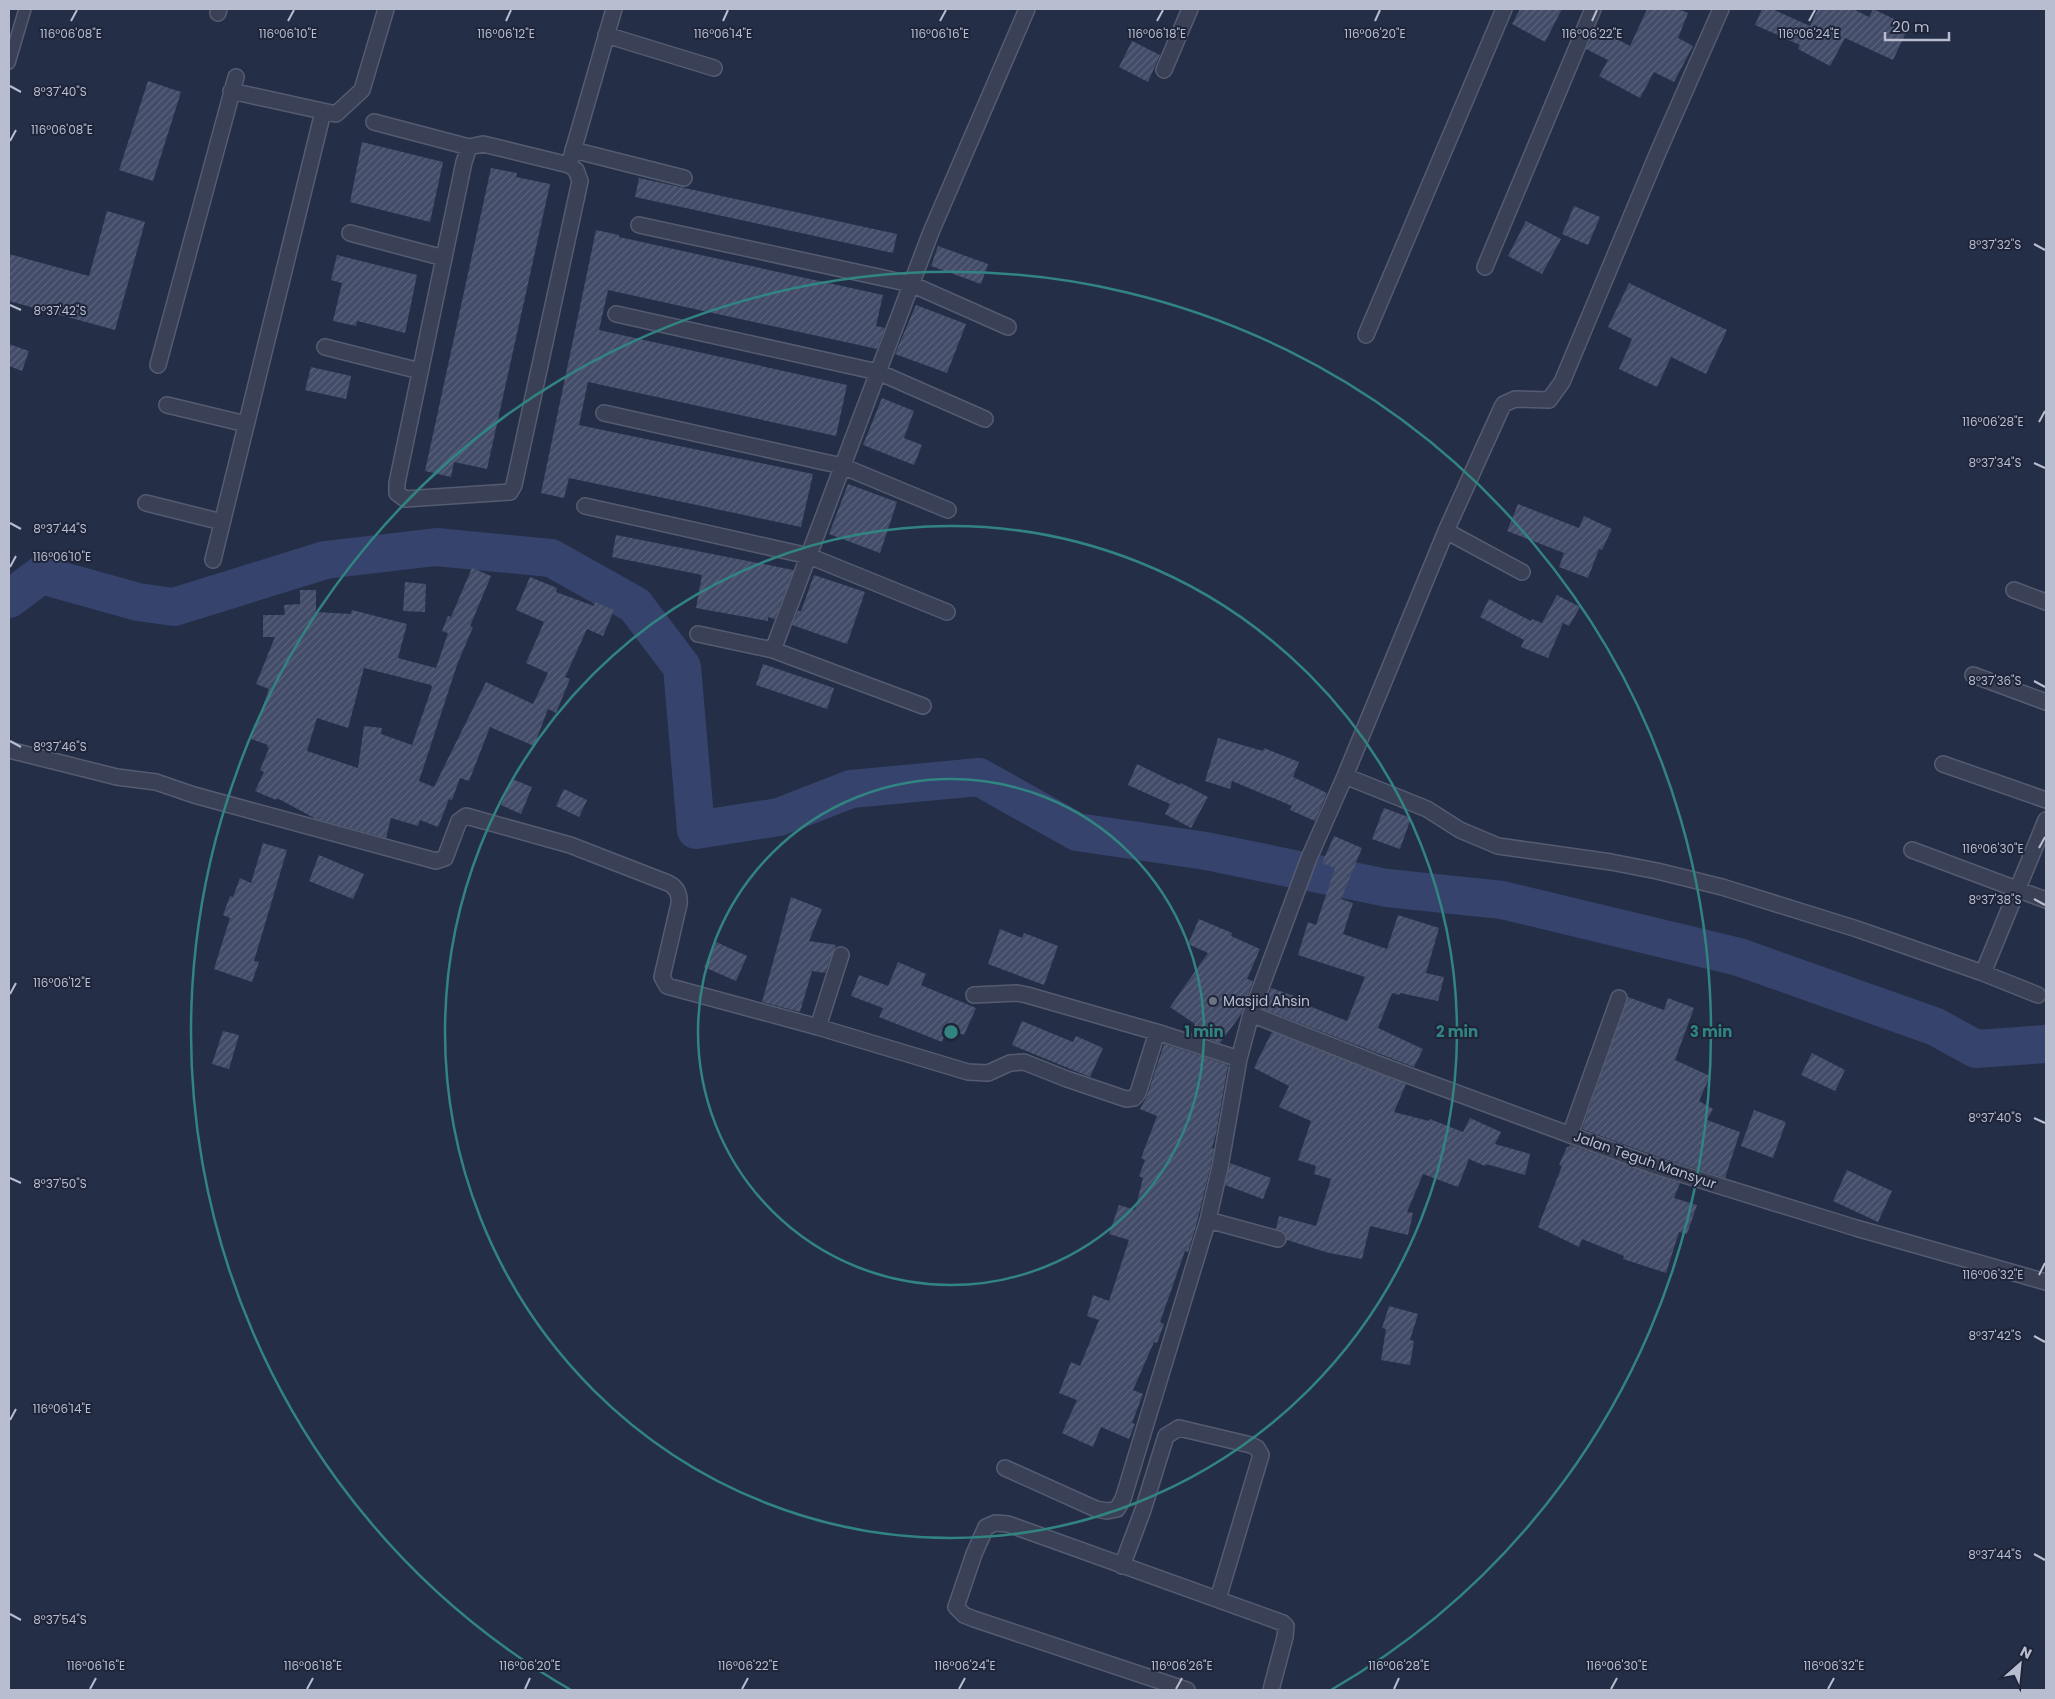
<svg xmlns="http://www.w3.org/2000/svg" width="2055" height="1699" font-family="Poppins,sans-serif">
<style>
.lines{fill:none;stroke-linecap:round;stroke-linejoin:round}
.river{stroke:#36436d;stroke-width:38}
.building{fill:url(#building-hatch);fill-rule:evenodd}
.service-casing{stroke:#555b70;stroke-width:14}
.minor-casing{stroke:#555b70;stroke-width:18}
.service{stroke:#3a4156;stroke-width:11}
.minor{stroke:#3a4156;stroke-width:15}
.ticks{fill:none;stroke:#b8bdcf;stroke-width:2}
.ring{fill:none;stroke:#318481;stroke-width:2.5}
.worship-dot{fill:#6b7280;stroke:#1e253b;stroke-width:2}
.labels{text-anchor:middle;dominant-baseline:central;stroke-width:4;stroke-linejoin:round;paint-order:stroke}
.poi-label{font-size:14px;fill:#b8bdcf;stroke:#1e253b;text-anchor:start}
.street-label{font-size:14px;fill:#b8bdcf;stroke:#1e253b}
.ticks-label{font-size:12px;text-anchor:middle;fill:#b8bdcf;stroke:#1e253b;stroke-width:4;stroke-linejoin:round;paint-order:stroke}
.centre{fill:#318481;stroke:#1e253b;stroke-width:2.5}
.ring-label{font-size:15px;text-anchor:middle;font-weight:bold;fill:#318481;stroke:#1e253b;stroke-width:4;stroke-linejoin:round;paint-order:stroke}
</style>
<defs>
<pattern id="building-hatch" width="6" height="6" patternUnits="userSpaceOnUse" patternTransform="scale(1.25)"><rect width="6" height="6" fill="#424b67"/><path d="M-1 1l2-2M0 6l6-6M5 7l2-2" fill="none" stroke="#5b637c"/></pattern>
</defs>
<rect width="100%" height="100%" fill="#252e47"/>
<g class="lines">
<path class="river" d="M9,599L41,575L138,602L174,607L325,560L436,547L551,558L635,605L682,667L696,830L779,817L851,789L979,777L1077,832L1206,851L1387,888L1502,900L1739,957L1936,1027L1976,1049L2046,1044"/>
</g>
<path class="building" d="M1520,9H1562L1545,42L1512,24Z
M1647,9H1678L1688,13L1678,38L1693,46L1674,82L1654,72L1640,98L1599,76L1608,60L1586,49L1595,28L1630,46Z
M1762,9H1772L1810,26L1818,9H1853L1869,17L1873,9L1909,26L1893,60L1845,38L1830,66L1798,49L1800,45L1755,25Z
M1132,41L1160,55L1148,82L1119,67Z
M148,81L181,92L153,181L119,170Z
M362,142L443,162L430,222L350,202Z
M491,168L517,173L516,177L550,184L487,469L454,462L451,477L425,471Z
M639,178L897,234L893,253L635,197Z
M1574,206L1600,217L1588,245L1562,234Z
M107,211L145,222L115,330L9,301V254L89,276Z
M1526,221L1561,239L1542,274L1508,256Z
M596,230L619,235V237L883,295L876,326L885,328L877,349L608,290L599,330L847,385L836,436L588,382L579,425L813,474L801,527L569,478L564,498L541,493Z
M938,246L988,264L981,284L931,266Z
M337,255L417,275L405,333L357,321L356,326L333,321L342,283L331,280Z
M1629,283L1727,330L1706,374L1671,357L1657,387L1619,369L1632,339L1608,327Z
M916,305L966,324L947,373L895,354Z
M9,344L29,351L22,371L9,366Z
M311,367L351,376L346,399L305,390Z
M882,398L914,411L904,438L922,445L914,465L863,445Z
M848,484L897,502L880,553L829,534Z
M1518,504L1579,528L1584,516L1612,529L1602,550L1599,549L1588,578L1559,567L1564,553L1507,531Z
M616,535L793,570V572L775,619L768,617V621L696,608L702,575L612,557Z
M472,568L491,576L470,626L473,627L458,662L419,781L434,787L486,682L533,704L548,673L526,663L544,622L516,610L530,577L557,588L556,592L594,606L595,602L614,610L603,636L587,629L565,677L570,679L556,713L548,709L534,746L490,727L469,781L460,778L452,800L449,799L438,827L420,820L418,826L391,818L386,838L316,819L277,798L276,800L255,791L264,772L260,770L269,748L267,747L268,745L251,739L269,689L256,684L275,637H263V615H285L284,605L300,604V590H316V612L351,614L352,610L407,624L398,658L436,668L448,633L442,631L448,616L451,617ZM364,668L431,685L432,687L412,745L381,734L382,728L364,726L358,768L307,751L317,718L348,728Z
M814,575L865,592L847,644L792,625L798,611H801Z
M405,582L426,584L425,612L403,611Z
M1557,595L1580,607L1569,626L1563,623L1548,658L1521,647L1524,640L1480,617L1489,599L1531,621L1532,619L1542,623Z
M763,664L834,688L827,709L756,685Z
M1218,738L1263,751L1264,748L1299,762L1293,777L1327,793L1315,821L1290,810L1292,806L1232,781L1230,789L1205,781Z
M1137,764L1180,785L1181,783L1208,797L1191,828L1165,814L1170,804L1128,785Z
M512,779L532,787L521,814L501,805Z
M564,789L587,800L579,817L556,806Z
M1384,808L1411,818L1400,849L1372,839Z
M1334,836L1362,848L1341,899L1353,903L1343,934L1387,949L1398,915L1439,928L1426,973L1444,977L1438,1001L1400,993L1399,995L1392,993L1378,1028L1423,1049L1414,1067L1263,1009L1271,988L1300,998L1299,1002L1347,1021L1365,977L1298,955L1308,922L1316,925L1335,868L1322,863Z
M263,843L287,850L254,961L259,962L252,982L214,969L230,918L223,915L230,896L233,897L240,878L251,883Z
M319,855L364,874L353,899L309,881Z
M791,897L822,909L809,941L836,945L825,973L812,971L800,1012L762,1002Z
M1199,919L1232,933L1231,936L1260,949L1247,979L1253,981L1242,1013L1220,1043L1191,1033L1195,1024L1170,1007L1208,953L1188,944Z
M1000,929L1022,938L1024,933L1058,946L1044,985L988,964Z
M716,942L747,956L736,981L704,967Z
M898,962L926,974L921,985L976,1008L964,1035L947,1028L942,1042L879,1017L883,1008L851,996L859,975L888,986Z
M1628,997L1664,1010L1668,998L1694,1008L1675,1060L1710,1076L1699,1101L1713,1109L1707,1120L1740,1132L1725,1178L1655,1156L1582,1129Z
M1022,1021L1073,1042L1076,1036L1103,1048L1090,1077L1012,1045Z
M223,1031L239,1035L229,1069L212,1064Z
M1272,1032L1406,1084L1394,1112L1429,1121L1430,1119L1463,1132L1470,1118L1501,1132L1495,1144L1530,1154L1525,1175L1486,1164L1485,1166L1469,1159L1458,1187L1423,1174L1407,1212L1413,1213L1408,1235L1370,1226L1362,1259L1329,1253L1287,1240L1284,1232L1276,1229L1279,1216L1316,1226L1331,1179L1314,1174L1316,1166L1298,1160L1311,1121L1279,1107L1289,1086L1254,1068Z
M1164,1044L1228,1065L1216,1134L1212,1148L1214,1149L1211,1165L1196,1226L1188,1252L1185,1251L1160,1322L1164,1324L1157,1343L1154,1342L1133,1390L1143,1394L1132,1423L1135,1424L1129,1439L1101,1427L1093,1447L1062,1433L1077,1400L1059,1393L1071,1362L1080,1366L1099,1320L1087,1316L1093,1295L1109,1301L1129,1240L1109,1234L1119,1205L1135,1210L1143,1178L1139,1176L1145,1160L1141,1158L1157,1116L1140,1109L1147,1096Z
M1812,1053L1845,1070L1835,1091L1801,1075Z
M1754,1110L1786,1122L1773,1158L1741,1146Z
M1570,1145L1680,1183L1674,1198L1697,1205L1687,1234L1679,1232L1666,1273L1623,1259L1624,1256L1582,1239L1579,1247L1538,1227L1562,1166L1559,1165L1567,1147H1569Z
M1230,1163L1271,1178L1263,1199L1225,1185Z
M1847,1170L1892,1191L1878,1222L1833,1201Z
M1389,1306L1418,1314L1410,1340L1414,1341L1410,1365L1381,1360L1386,1329L1382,1328Z"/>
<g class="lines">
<defs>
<path id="service" d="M9,63L25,9"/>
<path id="minor" d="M218,13L219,9
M606,35L714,68
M1164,70L1190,9
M231,91L336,114L362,90L386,9
M374,122L469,147
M483,144L569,165L576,170L580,181L514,485L510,492L405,499L397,493V483L464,162L469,147Z
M573,150L684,178
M569,165L614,9
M639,225L911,284L1008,327
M350,233L444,258
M1485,267L1593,9
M616,314L878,372L985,419
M1366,335L1504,9
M325,347L420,371
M158,365L236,77
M167,405L246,424
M604,413L842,466L948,510
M146,503L222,522
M585,506L809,556L947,612
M1446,531L1522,572
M213,560L323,112
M2014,590L2046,602
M698,634L773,650L923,706
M773,650L931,232L1027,9
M1973,675L2046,702
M9,750L117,777L156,782L194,795L436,861L445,858L459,821L466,816L570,845L668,883C677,887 680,895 679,904L662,977L667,986L818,1027L968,1072L988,1073L1010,1063L1024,1062L1067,1079L1126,1099L1134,1098L1138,1093L1157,1032L1239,1059
M1943,764L2046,800
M1345,776L1427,809L1460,830L1498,846L1611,862L1657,871L1722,887L1857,929L1983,973L2038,995
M1912,850L2046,900
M1983,973L2046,820
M974,995L1017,993L1027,995L1156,1032
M1251,1014L1386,1067L1652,1165L1856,1228L2046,1282
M818,1027L841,955
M1570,1135L1619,998
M1208,1220L1278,1239
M1005,1468L1096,1509L1107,1511L1117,1509L1123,1499L1208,1220L1220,1167L1239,1059L1251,1014L1309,858L1345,776L1446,531L1502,407L1504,404L1515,399L1549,400L1562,382L1659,150L1721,9
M1122,1566L1143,1510L1166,1436L1179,1428L1251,1445L1257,1448L1261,1455L1218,1599
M1187,1690L974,1619L964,1615L956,1607L974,1554L986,1527L995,1523L1008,1524L1283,1623L1286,1626L1285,1637L1271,1690"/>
</defs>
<use href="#service" class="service-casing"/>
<use href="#minor" class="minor-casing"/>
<use href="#service" class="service"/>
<use href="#minor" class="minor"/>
</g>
<path class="ticks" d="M71,21L77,10M288,21L294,10M506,21L511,10M723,21L728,10M940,21L946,10M1157,21L1163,10M1375,21L1380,10M1592,21L1597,10M1809,21L1815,10M10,86L21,92M10,141L16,130M2034,244L2045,250M10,305L21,310M2039,422L2045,411M2034,463L2045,468M10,523L21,529M10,567L16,556M2034,681L2045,687M10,741L21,747M2039,848L2045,837M2034,899L2045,905M10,994L16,983M2034,1118L2045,1123M10,1178L21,1183M2039,1275L2045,1263M2034,1336L2045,1342M10,1420L16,1409M2034,1554L2045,1560M10,1614L21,1620M90,1689L96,1678M307,1689L313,1678M525,1689L530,1678M742,1689L748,1678M959,1689L965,1678M1176,1689L1182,1678M1394,1689L1399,1678M1611,1689L1617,1678M1828,1689L1834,1678"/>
<g class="ring">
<circle cx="951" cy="1032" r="253"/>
<circle cx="951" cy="1032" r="506"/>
<path d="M571 1690A760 760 0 1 1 1331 1690"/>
</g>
<circle class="worship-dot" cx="1213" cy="1001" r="5"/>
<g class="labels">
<g class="poi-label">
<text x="1223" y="1001">Masjid Ahsin</text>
</g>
<g class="street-label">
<text transform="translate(1645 1160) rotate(19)">Jalan Teguh Mansyur</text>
</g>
</g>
<g class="ticks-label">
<text x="71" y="38">116°06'08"E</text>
<text x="288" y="38">116°06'10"E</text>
<text x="506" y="38">116°06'12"E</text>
<text x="723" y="38">116°06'14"E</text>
<text x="940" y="38">116°06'16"E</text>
<text x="1157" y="38">116°06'18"E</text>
<text x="1375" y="38">116°06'20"E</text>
<text x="1592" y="38">116°06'22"E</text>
<text x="1809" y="38">116°06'24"E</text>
<text x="60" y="96">8°37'40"S</text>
<text x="62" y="134">116°06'08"E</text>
<text x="1995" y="249">8°37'32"S</text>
<text x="60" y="315">8°37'42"S</text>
<text x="1993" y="426">116°06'28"E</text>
<text x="1995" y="467">8°37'34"S</text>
<text x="60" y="533">8°37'44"S</text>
<text x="62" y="561">116°06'10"E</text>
<text x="1995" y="685">8°37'36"S</text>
<text x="60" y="751">8°37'46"S</text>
<text x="1993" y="853">116°06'30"E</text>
<text x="1995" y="904">8°37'38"S</text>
<text x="62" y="987">116°06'12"E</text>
<text x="1995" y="1122">8°37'40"S</text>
<text x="60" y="1188">8°37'50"S</text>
<text x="1993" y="1279">116°06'32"E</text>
<text x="1995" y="1340">8°37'42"S</text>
<text x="62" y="1413">116°06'14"E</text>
<text x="1995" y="1559">8°37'44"S</text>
<text x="60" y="1624">8°37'54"S</text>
<text x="96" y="1670">116°06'16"E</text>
<text x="313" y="1670">116°06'18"E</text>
<text x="530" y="1670">116°06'20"E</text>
<text x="748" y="1670">116°06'22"E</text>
<text x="965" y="1670">116°06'24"E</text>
<text x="1182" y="1670">116°06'26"E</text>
<text x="1399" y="1670">116°06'28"E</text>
<text x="1617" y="1670">116°06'30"E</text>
<text x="1834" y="1670">116°06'32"E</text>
</g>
<circle cx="951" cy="1032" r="8" class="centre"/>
<g class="ring-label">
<text x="1204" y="1037">1 min</text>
<text x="1457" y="1037">2 min</text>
<text x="1711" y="1037">3 min</text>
</g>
<rect width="2055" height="1699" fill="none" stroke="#b8bdcf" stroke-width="20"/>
<g transform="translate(2020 1664) rotate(27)" stroke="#1e253b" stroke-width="4" paint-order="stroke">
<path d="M0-4L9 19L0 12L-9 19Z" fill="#b8bdcf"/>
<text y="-8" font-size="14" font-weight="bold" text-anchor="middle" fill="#b8bdcf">N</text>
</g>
<path d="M1885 32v8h64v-8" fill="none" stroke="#b8bdcf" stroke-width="2.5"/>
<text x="1892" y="32" font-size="15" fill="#b8bdcf" stroke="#1e253b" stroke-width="4" paint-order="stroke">20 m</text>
</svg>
